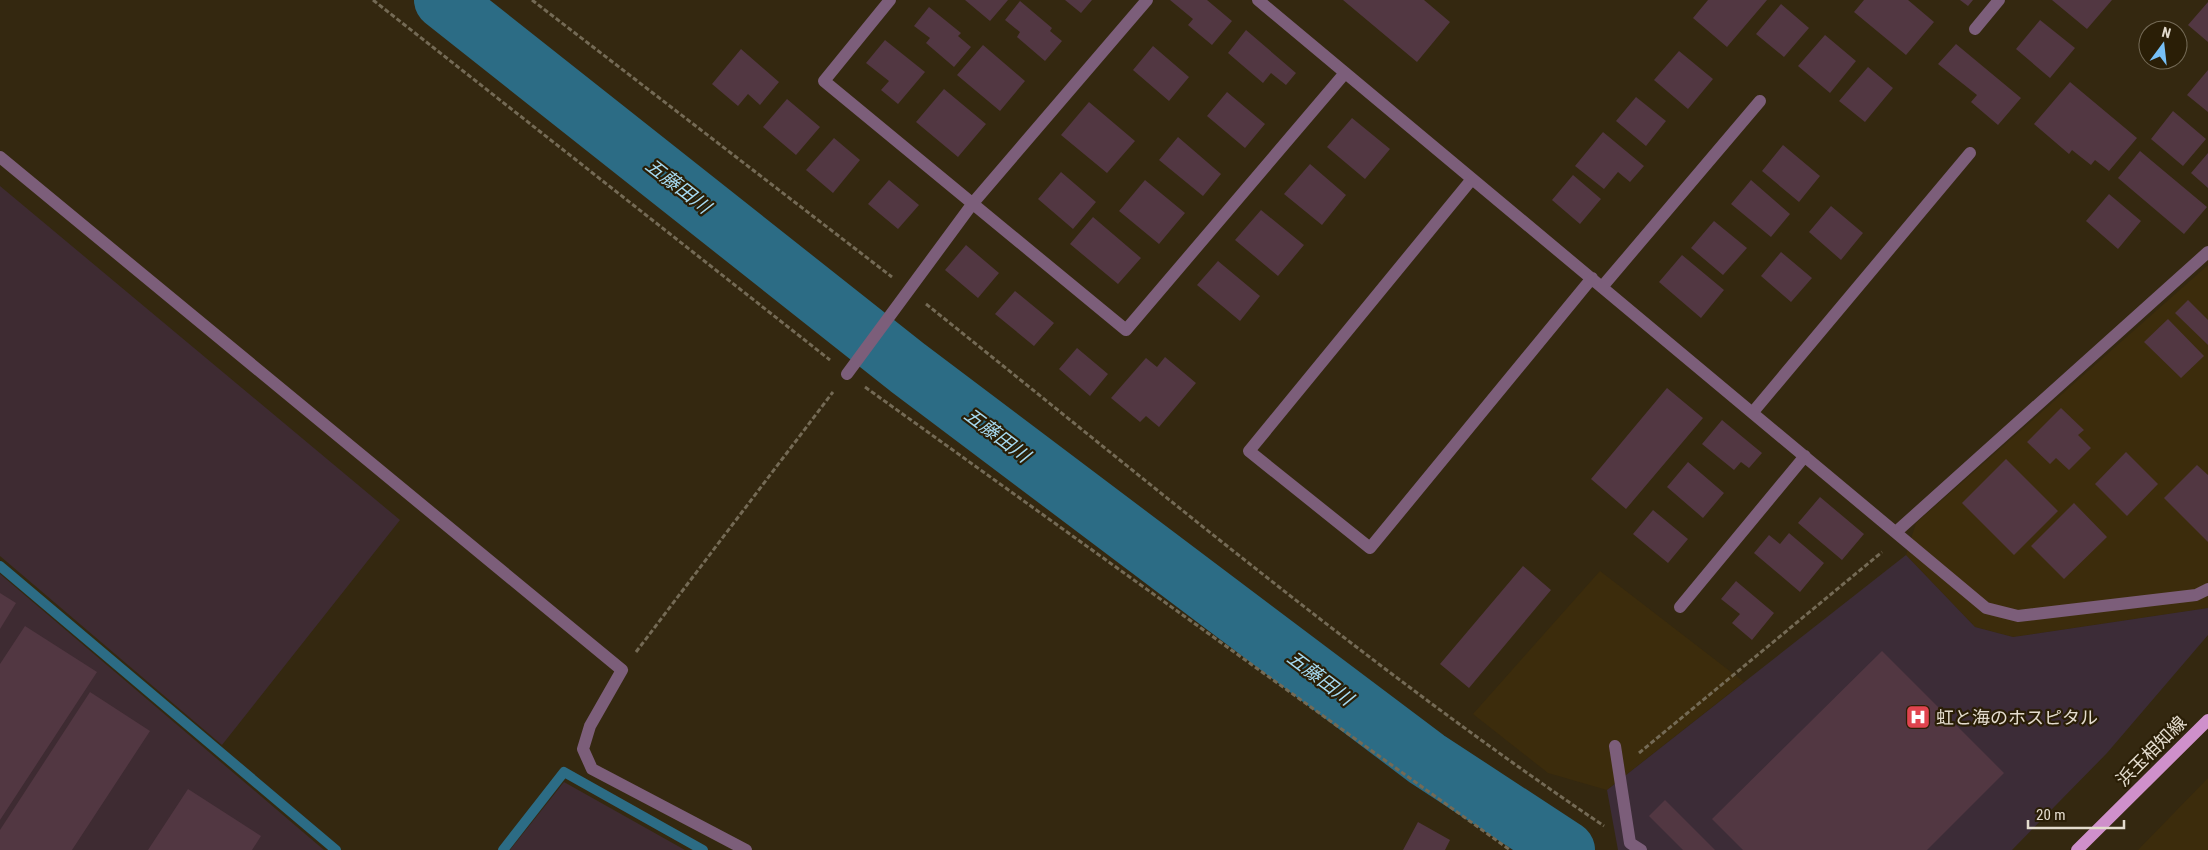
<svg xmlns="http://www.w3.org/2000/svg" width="2208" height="850" font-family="'Roboto Condensed','Noto Sans JP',sans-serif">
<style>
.built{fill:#3c2c0c}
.industrial{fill:#3e2b32}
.medical{fill:#3c2c37}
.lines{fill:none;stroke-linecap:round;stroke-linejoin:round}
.stream{stroke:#2c6c85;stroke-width:10}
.river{stroke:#2c6c85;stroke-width:58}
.building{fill:#523742}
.path{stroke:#746a55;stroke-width:3;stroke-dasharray:5 2.5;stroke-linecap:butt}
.service{stroke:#7c5e7a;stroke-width:12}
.minor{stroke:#7c5e7a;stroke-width:12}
.primary{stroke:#cf90cb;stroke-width:12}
.labels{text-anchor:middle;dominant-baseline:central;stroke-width:4.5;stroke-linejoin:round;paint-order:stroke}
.poi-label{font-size:18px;fill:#e4dcce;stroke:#2a1e06;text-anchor:start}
.street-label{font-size:18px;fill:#e4dcce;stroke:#2a1e06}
.water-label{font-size:19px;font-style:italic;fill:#a6daf1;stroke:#2a1e06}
</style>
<rect width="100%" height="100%" fill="#342810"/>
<path class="built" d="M2208,265V608L2013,637L1975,627L1906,555L1916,523Z
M1600,571L1744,682L1607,790L1548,773L1473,714Z
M2208,778V850H2138Z"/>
<path class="industrial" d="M0,186L400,520L222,745L0,556Z
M0,574L324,850H0Z
M564,782L685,850H510Z"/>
<path class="medical" d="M1906,555L1975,627L2013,637L2208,608V635L2107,753L2012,850H1618L1607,790Z"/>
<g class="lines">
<path class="stream" d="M0,566L336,850
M503,850L564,772L703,850"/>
<path class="river" d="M443,0L908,368L1427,759L1566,850"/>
</g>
<path class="building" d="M965,0H1008L990,21Z
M1065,0H1092L1081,13Z
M1170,0H1207L1232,21L1212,45L1188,25L1193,19Z
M1343,0H1424L1450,22L1417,62Z
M1708,0H1767L1727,47L1693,18Z
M1864,0H1908L1934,22L1906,55L1854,12Z
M1960,0H1973L1968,6Z
M2052,0H2112L2087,29Z
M1020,1L1052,28L1050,31L1062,41L1045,61L1017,37L1020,32L1005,20Z
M2208,2V42L2188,25Z
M1781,4L1809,28L1784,57L1756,34Z
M929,7L961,33L958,36L971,47L954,67L926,43L930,38L914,26Z
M2040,20L2075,48L2050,78L2016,49Z
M1246,30L1296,73L1286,85L1271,73L1263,83L1228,53Z
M1825,35L1856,61L1830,93L1798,66Z
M885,40L925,72L898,104L881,90L889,81L866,63Z
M1956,44L2021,98L1998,125L1971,102L1977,95L1938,64Z
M983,45L1025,81L1000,111L957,75Z
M1153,46L1189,77L1169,101L1133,70Z
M741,49L779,82L760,105L748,94L738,106L712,84Z
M1679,51L1713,79L1688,109L1654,80Z
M1868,67L1893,88L1865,122L1839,101Z
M2208,70V112L2187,95Z
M2070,82L2137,138L2109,171L2095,160L2091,165L2072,150L2069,154L2034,124Z
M944,89L986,124L958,157L916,122Z
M1227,92L1265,124L1245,148L1207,116Z
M1636,97L1666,121L1646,146L1616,121Z
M787,99L820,127L796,155L763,127Z
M1089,102L1135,141L1107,173L1061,135Z
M2173,111L2206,139L2183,166L2151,139Z
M1352,118L1390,149L1365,179L1327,147Z
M1603,132L1644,166L1630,182L1618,172L1604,189L1575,166Z
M1178,137L1221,174L1203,196L1159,160Z
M834,138L860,160L833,193L806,170Z
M1783,145L1820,176L1799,202L1762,171Z
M2140,151L2207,207L2184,234L2118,178Z
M2208,153V188L2191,173Z
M1310,164L1346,195L1322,225L1284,194Z
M1061,172L1096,202L1073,229L1038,199Z
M1573,175L1601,199L1580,224L1552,200Z
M889,180L919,205L898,229L868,204Z
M1145,180L1185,213L1159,244L1119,211Z
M1751,180L1790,214L1771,237L1731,204Z
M2109,194L2141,221L2118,249L2086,221Z
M1831,206L1863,233L1841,260L1809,232Z
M1261,210L1304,245L1278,276L1235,240Z
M1093,217L1141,258L1118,284L1070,244Z
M1714,221L1747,248L1723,275L1691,248Z
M966,245L999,273L978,298L945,270Z
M1781,252L1812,278L1791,302L1761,276Z
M1682,255L1724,290L1701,318L1659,282Z
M1218,261L1260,296L1240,321L1197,285Z
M1015,291L1054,323L1034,346L995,314Z
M2188,300L2208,320V345L2175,313Z
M2168,319L2204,356L2181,378L2144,342Z
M1077,348L1108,374L1090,396L1059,369Z
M1165,357L1196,383L1159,427L1146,416L1140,422L1111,398L1146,358L1157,367Z
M1667,388L1703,418L1626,509L1591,479Z
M2061,408L2084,430L2078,435L2091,448L2069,470L2056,458L2050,464L2027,442Z
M1722,420L1762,453L1749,468L1741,462L1734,470L1702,444Z
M2126,452L2158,484L2127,516L2095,484Z
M2006,459L2058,511L2014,555L1962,503Z
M1688,462L1724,493L1703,518L1667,487Z
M2197,465L2208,475V542L2164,498Z
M1820,497L1864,534L1842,560L1798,523Z
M2074,503L2107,537L2064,579L2031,546Z
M1653,510L1688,539L1668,563L1633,534Z
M1789,533L1824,563L1800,592L1754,553L1769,535L1780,544Z
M1523,566L1551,590L1469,688L1440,664Z
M1736,581L1774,613L1752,640L1732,623L1740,614L1721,599Z
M0,593L16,603L0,629Z
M25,626L97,672L0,820V664Z
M1882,651L2004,773L1927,850H1743L1712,819Z
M90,692L150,731L72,850H0V830Z
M188,789L261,836L252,850H148Z
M1665,800L1715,850H1683L1649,816Z
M1418,822L1450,840L1445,850H1403Z"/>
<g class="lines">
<path class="path" d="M373,0L830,360
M532,0L892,277
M926,304C1149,482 1368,667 1604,826
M865,387L1510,850
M636,652L833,392
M1639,753L1882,552"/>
<path class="service" d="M1615,746L1630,843L1641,850"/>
<path class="minor" d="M890,0L824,81L1126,330L1345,73
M1258,0L1986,608L2018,616L2196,595L2208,589
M1975,29L1999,0
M0,157L622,670L590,726L583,749L592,769L746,850
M1472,179L1249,451L1370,548L1592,278
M1602,287L1760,101
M847,374L973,203L1147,0
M1753,412L1970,153
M1896,532L2208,252
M1680,607L1805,456"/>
<path class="primary" d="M2077,850L2208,720"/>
</g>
<defs>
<symbol id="hospital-square" viewBox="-11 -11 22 22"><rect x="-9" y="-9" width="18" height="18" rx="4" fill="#e0444e" stroke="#2a1e06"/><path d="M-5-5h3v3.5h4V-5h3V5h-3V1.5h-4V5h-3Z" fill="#fff"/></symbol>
</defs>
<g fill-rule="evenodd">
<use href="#hospital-square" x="1904" y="703" width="28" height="28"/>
</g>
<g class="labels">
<g class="poi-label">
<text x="1936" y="717">虹と海のホスピタル</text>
</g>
<g class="street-label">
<text transform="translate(2151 751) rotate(-45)">浜玉相知線</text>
</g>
<g class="water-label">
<text transform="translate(678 186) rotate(38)">五藤田川</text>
<text transform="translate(997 435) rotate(37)">五藤田川</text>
<text transform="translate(1320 678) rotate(37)">五藤田川</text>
</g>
</g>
<g transform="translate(2163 45) rotate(15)"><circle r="24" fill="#2a1e06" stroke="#746a56"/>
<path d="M0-4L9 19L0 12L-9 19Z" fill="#77c0f7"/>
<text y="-8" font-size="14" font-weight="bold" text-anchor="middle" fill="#e4dcce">N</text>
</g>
<path d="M2028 820v8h96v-8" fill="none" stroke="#e4dcce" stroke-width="2.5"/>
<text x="2036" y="820" font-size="15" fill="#e4dcce" stroke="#2a1e06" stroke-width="4" paint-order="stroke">20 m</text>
</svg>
